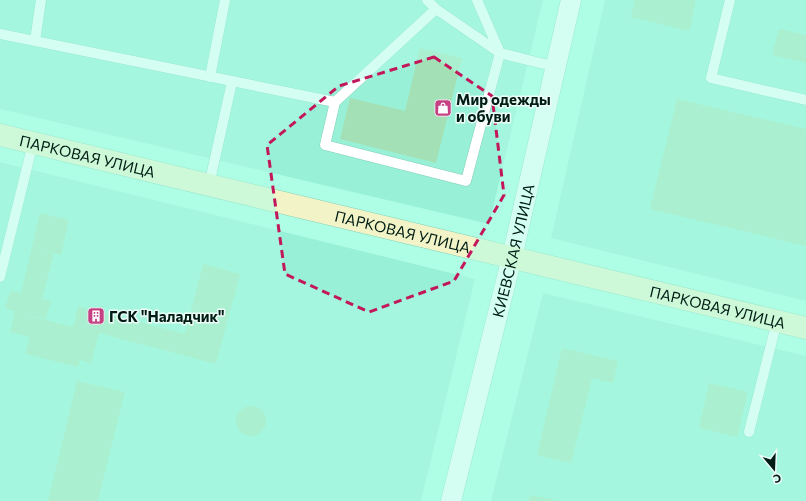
<svg xmlns="http://www.w3.org/2000/svg" width="806" height="501" font-family="Commissioner,sans-serif">
<style>
.built{fill:#98f0d6}
.building{fill:#a4e0b5}
.lines{fill:none;stroke-linecap:round;stroke-linejoin:round}
.lane-casing{stroke:#82d0b9;stroke-width:11}
.street-casing{stroke:#82d0b9;stroke-width:21}
.secondary-casing{stroke:#82d0b9;stroke-width:23}
.lane{stroke:#fff;stroke-width:10}
.street{stroke:#fff;stroke-width:20}
.secondary{stroke:#f2f4c7;stroke-width:22}
.marked{fill:none;stroke:#c2185b;stroke-width:3;stroke-dasharray:8 5;stroke-linejoin:round}
.labels{text-anchor:middle;dominant-baseline:central;stroke-width:3;stroke-linejoin:round;paint-order:stroke}
.poi-label{font-size:15px;font-weight:bold;fill:#001d15;stroke:#edfcf7;text-anchor:start}
.street-label{font-size:15px;fill:#001d15;stroke:#edfcf7}
</style>
<rect width="100%" height="100%" fill="#aefee5"/>
<path class="built" d="M0,0H543L489,224L0,109Z
M605,0H806V301L551,238Z
M0,162L475,279L421,501H0Z
M543,293L806,356V501H491Z"/>
<path class="building" d="M635,0H696L689,31L631,17Z
M779,29L806,35V63L772,55Z
M420,48L462,58L436,163L340,139L350,98L405,111Z
M677,99L806,129V246L650,209Z
M40,213L69,220L61,255L37,249L54,254L42,299L51,301L46,319L19,313L73,327L78,306L185,334L203,264L240,274L216,364L99,333L91,363L80,360L78,367L25,354L30,337L10,332L15,311L5,309L10,291L21,293Z
M562,348L618,361L613,383L592,378L571,463L537,455Z
M77,381L125,392L98,501H48Z
M709,383L748,392L737,437L699,428Z
M236 421a15 15 0 1 1 30 0a15 15 0 1 1-30 0Z
M530,495L555,500V501H528Z"/>
<g class="lines">
<defs>
<path id="lane" d="M427,0L436,9L335,102L325,145L466,181L500,53L477,0
M730,0L711,78L806,100
M436,9L500,53L556,67
M0,34L335,102
M35,41L41,0
M210,77L225,0
M209,185L232,82
M0,277L33,143
M749,432L777,321"/>
<g id="street">
<path id="s1" d="M451,501L512,257L571,0"/>
</g>
<g id="secondary">
<path id="s2" d="M0,135L806,328"/>
</g>
</defs>
<use href="#lane" class="lane-casing"/>
<use href="#street" class="street-casing"/>
<use href="#secondary" class="secondary-casing"/>
<use href="#lane" class="lane"/>
<use href="#street" class="street"/>
<use href="#secondary" class="secondary"/>
</g>
<path d="M0 0H806V501H0ZM434,57L492,96L504,195L454,281L369,312L285,274L267,145L339,86Z" fill="#aefee5" fill-opacity=".55" fill-rule="evenodd"/>
<path class="marked" d="M434,57L492,96L504,195L454,281L369,312L285,274L267,145L339,86Z"/>
<defs>
<symbol id="shop-square" viewBox="-11 -11 22 22"><rect x="-9" y="-9" width="18" height="18" rx="4" fill="#c64184" stroke="#edfcf7"/><path d="M-5-2.5h2.3a2.7 3.5 0 0 1 5.4 0H5L5.5 6h-11ZM-1.5-2.5h3a1.5 2.3 0 0 0-3 0Z" fill="#fff"/></symbol>
<symbol id="building-square" viewBox="-11 -11 22 22"><rect x="-9" y="-9" width="18" height="18" rx="4" fill="#c64184" stroke="#edfcf7"/><path d="M-4-6H4V6H1V3H-1V6H-4ZM-2.5-4.3h1.7v1.8h-1.7ZM.8-4.3h1.7v1.8H.8ZM-2.5-1h1.7V.8h-1.7ZM.8-1h1.7V.8H.8Z" fill="#fff"/></symbol>
</defs>
<g fill-rule="evenodd">
<use href="#shop-square" x="433" y="98" width="20" height="20"/>
<use href="#building-square" x="86" y="306" width="20" height="20"/>
</g>
<g class="labels">
<g class="poi-label">
<text x="456" y="99">Мир одежды<tspan x="456" dy="17">и обуви</tspan></text>
<text x="109" y="316">ГСК "Наладчик"</text>
</g>
<g class="street-label">
<text stroke="none"><textPath href="#s2" startOffset="90">ПАРКОВАЯ УЛИЦА</textPath></text>
<text stroke="none"><textPath href="#s2" startOffset="414">ПАРКОВАЯ УЛИЦА</textPath></text>
<text stroke="none"><textPath href="#s1" startOffset="258">КИЕВСКАЯ УЛИЦА</textPath></text>
<text stroke="none"><textPath href="#s2" startOffset="738">ПАРКОВАЯ УЛИЦА</textPath></text>
</g>
</g>
<g transform="translate(774 469) rotate(161)" stroke="#edfcf7" stroke-width="3" paint-order="stroke">
<path d="M0-3L7 15L0 10L-7 15Z" fill="#001d15"/>
<text y="-6" font-size="11" font-weight="bold" text-anchor="middle" fill="#001d15">С</text>
</g>
</svg>
